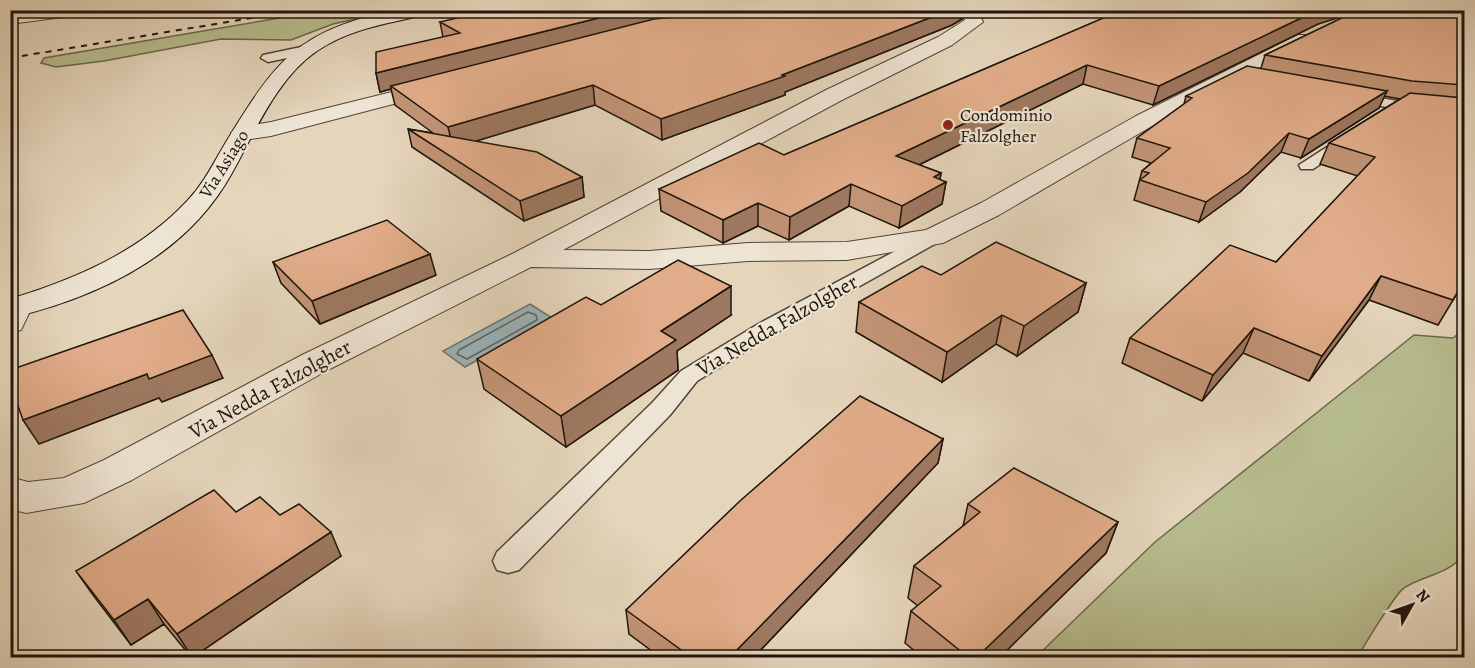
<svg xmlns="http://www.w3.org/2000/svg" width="1475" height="668" font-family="Alegreya,serif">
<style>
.green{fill:#b7bc8e;stroke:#6a684c;stroke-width:1.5}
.water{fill:#9cb5bc;stroke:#6a7575;stroke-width:1.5}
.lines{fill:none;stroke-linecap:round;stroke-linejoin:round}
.shore{stroke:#5d6564;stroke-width:1.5}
.lane-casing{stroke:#504537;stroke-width:3}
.street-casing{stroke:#504537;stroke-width:2}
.secondary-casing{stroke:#1e150b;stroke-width:2}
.lane{fill:#eee4d3;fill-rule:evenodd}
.street{fill:#eee4d3;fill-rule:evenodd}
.secondary{fill:#eee4d3;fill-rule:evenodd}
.rail{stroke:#1e150b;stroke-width:2;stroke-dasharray:6 6;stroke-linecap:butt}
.wall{fill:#c29476;stroke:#1e150b;stroke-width:1.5}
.shaded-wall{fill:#9e7860;stroke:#1e150b;stroke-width:1.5}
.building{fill:#e1ac89;stroke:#1e150b;stroke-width:1.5}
.poi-dot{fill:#8f2418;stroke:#eee4d3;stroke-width:2}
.labels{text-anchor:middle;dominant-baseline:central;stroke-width:4.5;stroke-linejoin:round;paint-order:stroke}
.far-poi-label{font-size:18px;fill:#1e150b;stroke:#eee4d3;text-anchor:start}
.far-street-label{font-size:18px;fill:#1e150b;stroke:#eee4d3}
.street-label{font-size:21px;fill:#1e150b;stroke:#eee4d3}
</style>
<rect width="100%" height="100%" fill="#e5d5bb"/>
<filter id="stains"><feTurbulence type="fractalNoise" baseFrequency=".00333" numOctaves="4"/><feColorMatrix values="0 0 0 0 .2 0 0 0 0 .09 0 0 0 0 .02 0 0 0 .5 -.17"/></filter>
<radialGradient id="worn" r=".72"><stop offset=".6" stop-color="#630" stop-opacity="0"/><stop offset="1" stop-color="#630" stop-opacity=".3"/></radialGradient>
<path class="green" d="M326,10L391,11L333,24L291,40L221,39L104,61L56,67L41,63L44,58Z
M1464,329V517C1457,530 1471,549 1458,561C1443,575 1420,577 1404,588C1396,593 1363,647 1358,657H1036L1155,542L1414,335L1453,338Z"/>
<path class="water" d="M530,304L552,318L465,367L443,351Z"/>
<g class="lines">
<path class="shore" d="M528,312L536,315L537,320L467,359L457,354L459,350Z"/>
<defs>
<path id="lane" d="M306,46L312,50L311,53L268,62L261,58L263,55Z
M1353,93L1403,102L1464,107V116L1403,110L1348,100L1346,97Z
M1352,131L1360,136L1358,139L1313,169H1301L1299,165Z
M933,231L940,233L943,237L940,241L776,333L697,381L670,415L519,570L508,573L497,570L493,561L497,552L652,403L681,371L760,323Z"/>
<path id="street" d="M35,10H86L78,15L10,24V14Z
M958,10H978L983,22L952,45L842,100L563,250L649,251L748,243L847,242L926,230L981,203L1136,116L1298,35H1312L1314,39L1312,43L1152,126L999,215L943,243L847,260L748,261L649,269L531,267L326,371L132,480L84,503L26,513L10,509V477L28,482L64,478L104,460L302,355L514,253L826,90L938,37L965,20Z
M436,81L443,83L446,87L443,91L271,136L243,140L235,138L231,133L235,128L271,122Z
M16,297L27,300L32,307L21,330L10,333V299Z"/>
<path id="secondary" d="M395,10H431L429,14C391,23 351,28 317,51C277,78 255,132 232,173C187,255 99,297 10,318V299C76,279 141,251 188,200C204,183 214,162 226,142C276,60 297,31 395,10Z"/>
</defs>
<use href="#lane" class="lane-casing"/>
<use href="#street" class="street-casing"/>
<use href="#secondary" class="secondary-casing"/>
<use href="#lane" class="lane"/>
<use href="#street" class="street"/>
<use href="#secondary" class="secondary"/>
<path class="rail" d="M10,58L300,10"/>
</g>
<path class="wall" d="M1122,10H1458L1464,12V282L1438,325L1369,300L1309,381L1243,353L1202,401L1122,363L1130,338L1276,262L1358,176L1320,164L1329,143L1400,99L1384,96L1379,108L1301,158L1281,152L1240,192L1199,222L1134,200L1142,171L1151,163L1132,157L1137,138L1184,104L1186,96L1261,68L1265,55L1344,17L1337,18L1318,24L1153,105L1083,84L919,165L941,173L940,180L946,182L942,204L899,228L849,206L789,240L758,226L723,243L661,211L659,189L784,155Z
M962,19L952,25L785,92V95L662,140L595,105L476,141L582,177L584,197L524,221L412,147L408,129L433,133L395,105L391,89L380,92L376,73L443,37L440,22Z
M273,262L436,275L320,324L281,283Z
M941,275L1086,283L1078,312L1017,356L996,344L942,382L856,332L859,302Z
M601,305L731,315L677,351L678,370L566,447L484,389L477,359Z
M943,439L938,463L754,657H660L629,634L626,610Z
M968,504L1118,522L1106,553L1000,657H922L905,643L911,611L918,606L908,598L914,566L963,526Z
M236,512L280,515L341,556L193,657H191L164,624L131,645L93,595L76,571Z"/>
<path class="shaded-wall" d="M631,10H766L391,86V89L380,92L376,73Z
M950,10H963L962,19L952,25L785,92V95L662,140L661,119L782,75Z
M1318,10H1340L1337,18L1318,24L1153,105L1159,86Z
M1087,65L1083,84L894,177L896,156Z
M593,85L595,105L453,148L448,127Z
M1387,91L1379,108L1301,158L1309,139Z
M1289,133L1281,152L1240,192L1199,222L1206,202Z
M941,173L939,185L946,182L942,204L899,228L902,206L934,177Z
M582,177L584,197L524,221L520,201Z
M851,184L849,206L789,240L790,217Z
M758,203V226L723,243V220Z
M430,254L436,275L320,324L312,301Z
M1381,276L1369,300L1309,381L1322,356Z
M1086,283L1078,312L1017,356L1024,326Z
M731,286V315L677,351L678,370L566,447L561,416L661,331Z
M1002,315L996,344L942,382L947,352Z
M1254,328L1243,353L1202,401L1213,375Z
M212,355L223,378L162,402L159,398L39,444L23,420L147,374Z
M943,439L938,463L754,657H730Z
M1118,522L1106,553L1000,657H977Z
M331,532L341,556L193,657H192L177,634Z
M148,599L164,624L131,645L114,620Z"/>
<path class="building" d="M490,10H631L376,73V52L460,33L440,22Z
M748,10H950L782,75L785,76L661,119L593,85L448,127L391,86L654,19Z
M1122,10H1318L1159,86L1087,65L896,156L941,173L934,177L946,182L902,206L851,184L790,217L758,203L723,220L659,189L759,143L784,155Z
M1427,10H1458L1464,12V85L1412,81L1265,55L1348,15Z
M1247,66L1387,91L1309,139L1289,133L1248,173L1206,202L1140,180L1149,173L1142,171L1170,148L1137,138L1192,98L1186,96Z
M1410,93L1464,98V281L1453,300L1381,276L1322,356L1254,328L1213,375L1130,338L1230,245L1276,262L1375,157L1329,143Z
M408,129L537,152L582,177L520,201Z
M387,220L430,254L312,301L273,262Z
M996,242L1086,283L1024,326L1002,315L947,352L859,302L922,266L941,275Z
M678,260L731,286L661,331L676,340L561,416L477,359L586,297L601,305Z
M183,310L212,355L149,379L147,374L23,420L10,383V370Z
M860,396L943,439L730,657H691L626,610L741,500Z
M1014,468L1118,522L977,657H968L911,611L941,586L914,566L980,512L968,504Z
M214,490L236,512L260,497L280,515L299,504L331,532L177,634L148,599L114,620L76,571Z"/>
<circle class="poi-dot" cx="948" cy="125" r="6"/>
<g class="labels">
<g class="far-poi-label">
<text x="960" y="115">Condominio<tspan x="960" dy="21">Falzolgher</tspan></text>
</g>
<g class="far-street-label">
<text transform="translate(224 164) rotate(-58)">Via Asiago</text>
</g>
<g class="street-label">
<text transform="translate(777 325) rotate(-30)">Via Nedda Falzolgher</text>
<text transform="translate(270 389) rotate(-29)">Via Nedda Falzolgher</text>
</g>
</g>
<rect width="1475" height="668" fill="none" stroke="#e5d5bb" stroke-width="36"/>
<rect x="12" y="12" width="1451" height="644" fill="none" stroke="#1e150b" stroke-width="3"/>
<rect x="18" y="18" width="1439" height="632" fill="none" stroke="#1e150b" stroke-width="1.5"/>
<g transform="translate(1412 605) rotate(50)" stroke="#eee4d3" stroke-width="4.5" paint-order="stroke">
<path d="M0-4.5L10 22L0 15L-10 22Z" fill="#1e150b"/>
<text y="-9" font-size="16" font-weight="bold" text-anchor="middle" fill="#1e150b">N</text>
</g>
<rect width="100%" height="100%" filter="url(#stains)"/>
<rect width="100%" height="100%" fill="url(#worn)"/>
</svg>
